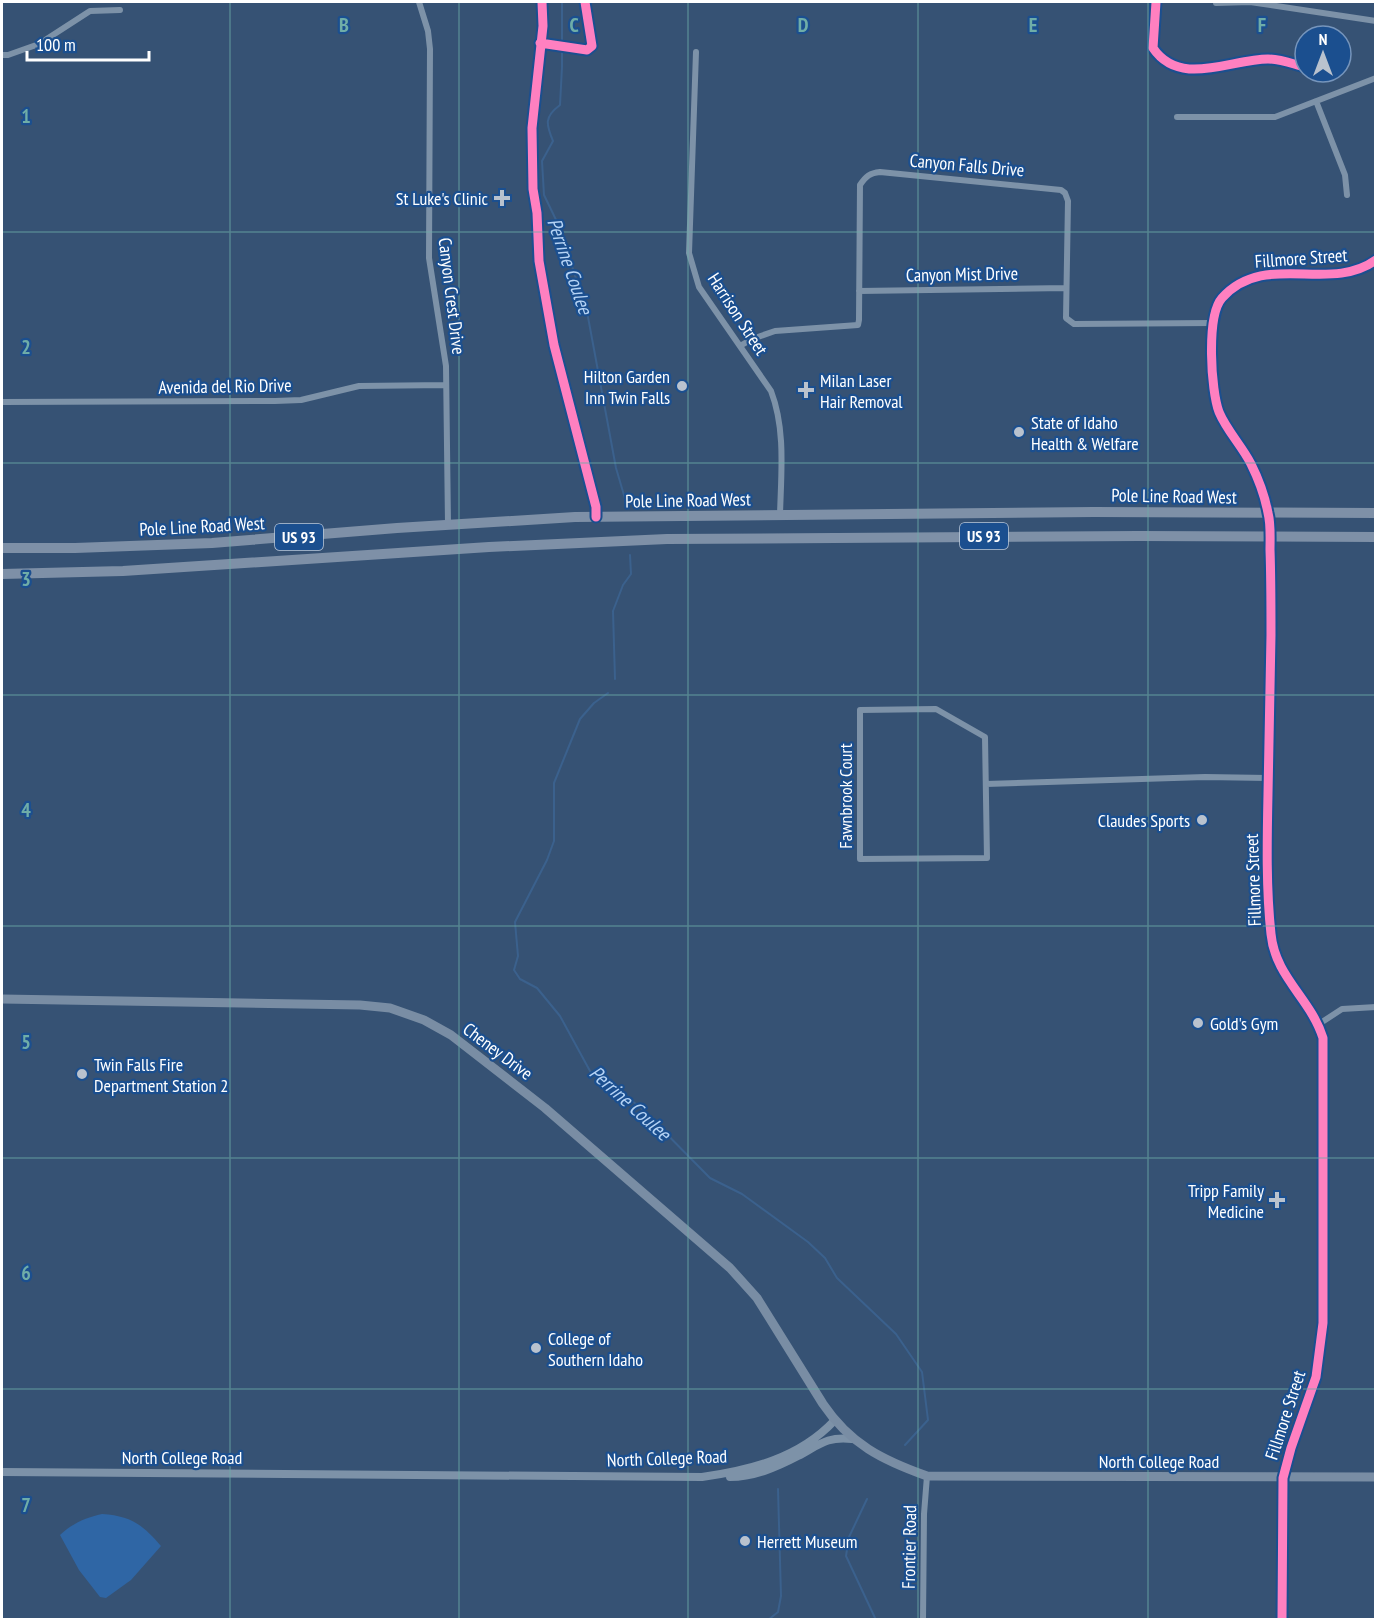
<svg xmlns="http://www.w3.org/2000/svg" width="1377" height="1621" font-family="'PT Sans Narrow',sans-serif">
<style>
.green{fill:#2f66a5}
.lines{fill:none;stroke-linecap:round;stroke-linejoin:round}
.stream{stroke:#3b618d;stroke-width:2}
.minor{stroke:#7d92a8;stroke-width:6}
.tertiary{stroke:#7d92a8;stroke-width:8}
.secondary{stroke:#798da4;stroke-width:9}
.trunk{stroke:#7e90a7;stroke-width:10}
.cycleway-casing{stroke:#1b4f8f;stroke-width:13}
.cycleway{stroke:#ff80c0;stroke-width:9}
.grid{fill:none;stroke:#6fada8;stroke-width:1.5;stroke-opacity:0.55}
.poi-dot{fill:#b9c2ce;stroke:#1b4f8f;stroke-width:2}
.labels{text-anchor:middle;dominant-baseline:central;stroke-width:4.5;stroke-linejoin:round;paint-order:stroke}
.shield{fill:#1b4f8f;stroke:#bbcadd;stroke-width:1.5}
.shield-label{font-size:16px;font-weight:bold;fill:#fff}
.street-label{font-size:18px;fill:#fff;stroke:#1b4f8f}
.poi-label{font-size:18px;fill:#fff;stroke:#1b4f8f;text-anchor:start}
.water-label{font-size:20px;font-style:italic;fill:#b5d3f5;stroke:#1b4f8f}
.grid-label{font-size:20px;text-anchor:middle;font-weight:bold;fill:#6fada8;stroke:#1b4f8f;stroke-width:4.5;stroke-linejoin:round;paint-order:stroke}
</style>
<rect width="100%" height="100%" fill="#365274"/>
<path class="green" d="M102,1514C131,1516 142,1524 161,1546L131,1580L106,1598L100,1597L79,1570L60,1535C73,1523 85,1518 102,1514Z"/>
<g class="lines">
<path class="stream" d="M562,2V67L560,105C544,117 546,124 553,141L542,161L544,195L560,228L588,317L616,468L626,502
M615,679L613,611L623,585L631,574L630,555
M608,693L594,703L580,719L554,783V841L547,860L515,922L518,956L514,970L520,979L537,988L560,1016L590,1071L615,1087L642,1109L710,1178L742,1194L808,1242L825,1258L837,1278L896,1334L922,1372L928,1420L905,1445
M867,1499L849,1537L846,1556L876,1620
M768,1620L778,1612L781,1596L778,1489"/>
<path class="minor" d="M419,2L428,31L430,49L429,258L446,366L448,524
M1216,3L1250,2L1376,21
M696,52L689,253L699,287L771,391C786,430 781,474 780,515
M2,55H8L39,44L90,11L120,10
M1316,101L1345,175L1347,195
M1177,117H1275L1376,78
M859,291L1066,288
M740,346L752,339L775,331L858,325L859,320L860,185C866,176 870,173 880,172L1061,190L1065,193L1068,201L1066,318L1074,324L1213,323
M2,402L275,401L301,400L359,386L446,385
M936,709L985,737L987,858L860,859V710Z
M986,784L1205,777L1268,778
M1319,1024L1342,1009L1376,1007
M923,1620L924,1514L927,1476
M1282,1620L1283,1478"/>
<path class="tertiary" d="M2,1472L702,1477C751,1470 799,1458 834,1421
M730,1477C754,1477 777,1467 798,1456C819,1445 827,1436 852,1439
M1283,1478L1291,1448L1316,1377L1323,1323V1038C1311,999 1275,977 1271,934C1266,888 1267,841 1268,794C1269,741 1270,688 1271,635C1271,606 1271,578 1270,550C1270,538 1271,524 1268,513C1265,497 1258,478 1251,464C1242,446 1227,431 1219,412C1211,391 1206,316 1222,298C1265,250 1329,294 1376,260"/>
<path class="secondary" d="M2,999L360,1005L390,1008L424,1020L451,1035L545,1108L730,1268L757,1298L823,1404C850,1444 882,1460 927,1476L1376,1477"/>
<path class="trunk" d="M2,548H75L212,543L397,528L575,517L1094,512L1376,513
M2,574L123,571L489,547L667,539L1138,536L1376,537"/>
<defs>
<path id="cycleway" d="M542,2L543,26L532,128L533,189L537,213L539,261L554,345L596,507V517
M1156,2L1153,48C1180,88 1231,59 1268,59C1281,59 1293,64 1305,67
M540,43L587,50L592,46L585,2
M1282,1620L1283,1478L1291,1448L1316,1377L1323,1323V1038C1311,999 1275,977 1271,934C1266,888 1267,841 1268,794C1269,741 1270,688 1271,635C1271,606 1271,578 1270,550C1270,538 1271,524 1268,513C1265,497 1258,478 1251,464C1242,446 1227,431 1219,412C1211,391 1206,316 1222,298C1265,250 1329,294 1376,260"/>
</defs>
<use href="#cycleway" class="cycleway-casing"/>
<use href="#cycleway" class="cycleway"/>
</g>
<path class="grid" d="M230,2V1620M459,2V1620M688,2V1620M918,2V1620M1148,2V1620M2,232H1376M2,463H1376M2,695H1376M2,926H1376M2,1158H1376M2,1389H1376"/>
<g class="poi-dot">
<path d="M499 189h6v6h6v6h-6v6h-6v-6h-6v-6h6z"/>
<circle cx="682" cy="386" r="6"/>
<path d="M803 381h6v6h6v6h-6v6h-6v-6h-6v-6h6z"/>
<circle cx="1019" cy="432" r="6"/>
<circle cx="1202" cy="820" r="6"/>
<circle cx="1198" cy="1023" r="6"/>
<circle cx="82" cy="1074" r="6"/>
<path d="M1274 1191h6v6h6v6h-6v6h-6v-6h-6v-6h6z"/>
<circle cx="536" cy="1348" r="6"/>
<circle cx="745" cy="1541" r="6"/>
</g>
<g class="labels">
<g class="shield">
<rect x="960" y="523" width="48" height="26" rx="4.5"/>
<rect x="275" y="524" width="48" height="26" rx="4.5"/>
</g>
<g class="shield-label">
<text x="984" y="536">US 93</text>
<text x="299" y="537">US 93</text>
</g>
<g class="street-label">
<text transform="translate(967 165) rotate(5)">Canyon Falls Drive</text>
<text transform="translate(1301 258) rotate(-4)">Fillmore Street</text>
<text transform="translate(962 274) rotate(-1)">Canyon Mist Drive</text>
<text transform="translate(452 296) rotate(83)">Canyon Crest Drive</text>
<text transform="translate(738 314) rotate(57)">Harrison Street</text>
<text transform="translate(225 386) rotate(-1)">Avenida del Rio Drive</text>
<text transform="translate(1174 496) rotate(1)">Pole Line Road West</text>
<text transform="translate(688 500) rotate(-1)">Pole Line Road West</text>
<text transform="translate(202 526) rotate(-3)">Pole Line Road West</text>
<text transform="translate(845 796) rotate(-90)">Fawnbrook Court</text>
<text transform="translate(1253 880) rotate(-92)">Fillmore Street</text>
<text transform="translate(498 1051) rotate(37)">Cheney Drive</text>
<text transform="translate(1285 1415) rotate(-72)">Fillmore Street</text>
<text x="182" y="1457">North College Road</text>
<text transform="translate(667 1458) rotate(-2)">North College Road</text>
<text x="1159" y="1461">North College Road</text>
<text transform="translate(909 1547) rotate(-89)">Frontier Road</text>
</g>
<g class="poi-label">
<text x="488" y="198" text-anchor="end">St Luke's Clinic</text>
<text x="670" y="376" text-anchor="end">Hilton Garden<tspan x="670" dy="21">Inn Twin Falls</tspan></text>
<text x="820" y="380">Milan Laser<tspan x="820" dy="21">Hair Removal</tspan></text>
<text x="1031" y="422">State of Idaho<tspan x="1031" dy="21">Health &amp; Welfare</tspan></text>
<text x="1190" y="820" text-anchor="end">Claudes Sports</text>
<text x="1210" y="1023">Gold's Gym</text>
<text x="94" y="1064">Twin Falls Fire<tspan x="94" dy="21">Department Station 2</tspan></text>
<text x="1264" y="1190" text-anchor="end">Tripp Family<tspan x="1264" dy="21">Medicine</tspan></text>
<text x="548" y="1338">College of<tspan x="548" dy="21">Southern Idaho</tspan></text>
<text x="757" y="1541">Herrett Museum</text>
</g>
<g class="water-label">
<text transform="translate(570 266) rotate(71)">Perrine Coulee</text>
<text transform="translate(630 1103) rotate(42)">Perrine Coulee</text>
</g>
</g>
<g class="grid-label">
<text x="344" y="32">B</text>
<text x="574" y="32">C</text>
<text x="803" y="32">D</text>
<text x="1033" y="32">E</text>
<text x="1262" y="32">F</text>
<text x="26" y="123">1</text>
<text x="26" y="354">2</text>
<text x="26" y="586">3</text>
<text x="26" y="817">4</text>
<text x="26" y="1049">5</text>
<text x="26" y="1280">6</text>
<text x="26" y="1512">7</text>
</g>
<rect width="1377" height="1621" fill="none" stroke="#ffffff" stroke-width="6"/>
<g transform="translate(1323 54)"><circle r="28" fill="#1b4f8f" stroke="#7695bc" stroke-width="1.5"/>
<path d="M0-4.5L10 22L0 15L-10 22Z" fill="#b9c2ce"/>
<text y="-9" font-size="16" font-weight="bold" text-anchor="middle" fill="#ffffff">N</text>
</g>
<path d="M27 51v9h122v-9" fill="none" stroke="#ffffff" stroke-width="3"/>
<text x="36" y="51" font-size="18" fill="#ffffff" stroke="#1b4f8f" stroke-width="4.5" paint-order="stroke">100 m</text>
</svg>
